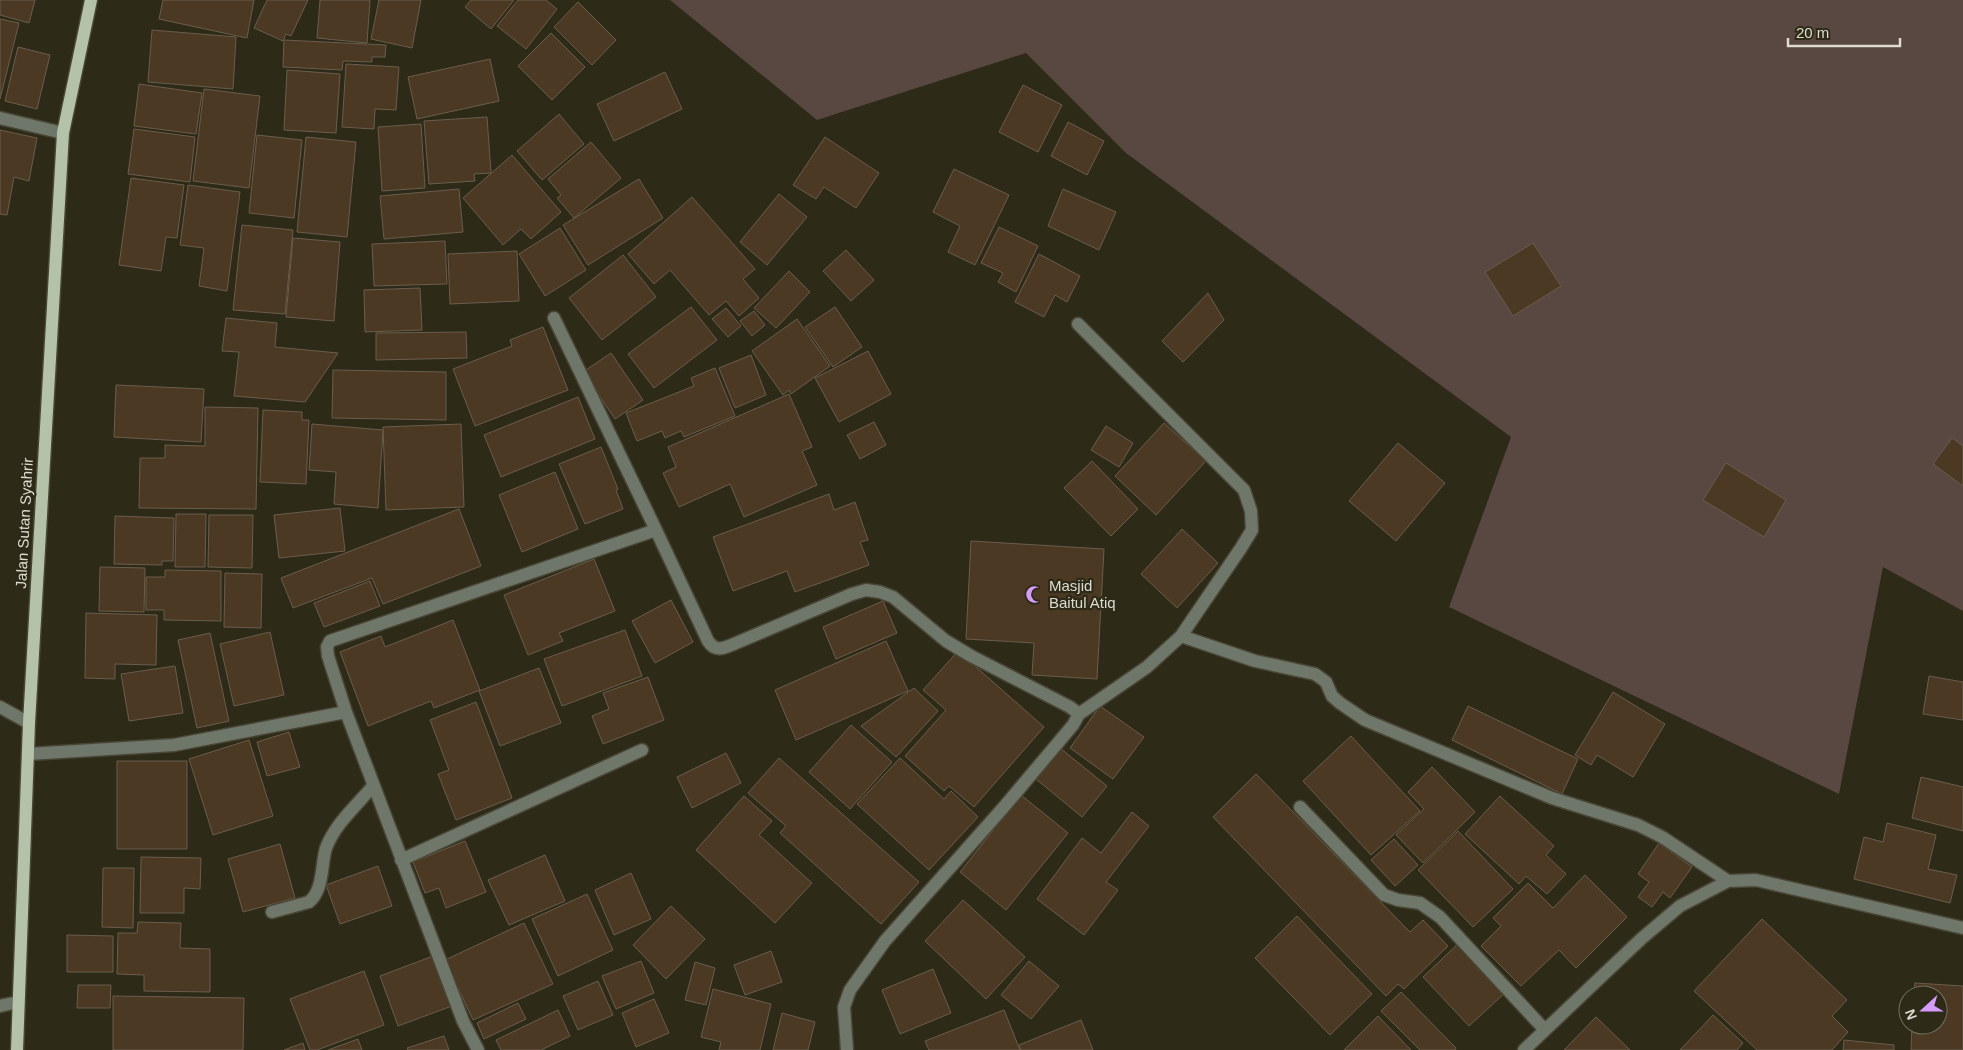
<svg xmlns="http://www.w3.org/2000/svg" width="1963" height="1050" font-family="Helvetica,sans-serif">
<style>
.green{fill:#594741}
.building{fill:#4b3924;stroke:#6b5d4c}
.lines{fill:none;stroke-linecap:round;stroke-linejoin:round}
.minor-casing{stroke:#494635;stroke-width:15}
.major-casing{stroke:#494635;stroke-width:15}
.minor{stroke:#6f766a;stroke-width:12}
.major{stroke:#b5c2aa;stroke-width:12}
.labels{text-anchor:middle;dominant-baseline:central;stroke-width:4.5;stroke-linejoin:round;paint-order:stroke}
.street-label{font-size:15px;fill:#dedcd0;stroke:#2d2a18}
.poi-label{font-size:15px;fill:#dedcd0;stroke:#2d2a18;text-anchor:start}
</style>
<rect width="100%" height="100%" fill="#2d2a18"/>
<path class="green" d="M670,0H1963V611L1883,567L1839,794L1449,607L1511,437L1126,153L1026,53L817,120Z"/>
<path class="building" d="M0,0H35L29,23L0,15Z
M163,0H254L247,38L159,19Z
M267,0H308L291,36L286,34L283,41L254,28Z
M320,0H370L367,43L317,38Z
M379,0H421L412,48L371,39Z
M471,0H514L491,29L465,7Z
M518,0H546L557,9L526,49L497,26Z
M578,2L616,40L592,65L554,27Z
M0,19L19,23L0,99Z
M152,30L236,37L233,89L148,82Z
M551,33L585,67L552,100L518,66Z
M284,40L386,45L385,57H372V62L343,61L342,70L283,67Z
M18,47L50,55L37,109L5,101Z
M490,59L499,101L417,119L408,77Z
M346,64L399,67L396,110L375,109L374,129L342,127Z
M287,70L340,74L336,133L284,130Z
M665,72L682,109L614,141L597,104Z
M139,84L202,93L196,134L134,126Z
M1023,85L1062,105L1038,152L999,132Z
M204,89L260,96L249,188L193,181Z
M559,114L584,144L542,180L517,151Z
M487,117L491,173L474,174L475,181L429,184L424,121Z
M1068,122L1104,141L1087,175L1051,156Z
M421,124L425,188L382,191L378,127Z
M134,129L195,137L190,182L128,174Z
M0,130L37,138L29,181L14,177L7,215L0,214Z
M257,135L302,140L294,218L249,213Z
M306,137L356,142L347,237L297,232Z
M825,137L879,173L856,208L824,187L816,199L793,185Z
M591,142L621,178L574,218L557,198L561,195L548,179Z
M512,155L561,212L531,239L521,229L503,245L463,198Z
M954,169L1009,195L975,265L948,252L960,226L933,212Z
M131,178L184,185L177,238L166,237L161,271L119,265Z
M639,179L663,218L588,265L563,225Z
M188,185L240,192L227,291L199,286L204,248L180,245Z
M459,189L463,232L384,239L380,196Z
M1063,189L1116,212L1099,250L1048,226Z
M779,194L807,217L767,265L740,242Z
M692,197L755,269L743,279L759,298L739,316L726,301L709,315L670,270L654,284L628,254Z
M242,225L293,230L285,314L233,310Z
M999,227L1038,246L1016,292L998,282L1003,273L981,263Z
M560,228L586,270L545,296L519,254Z
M293,238L340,242L334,321L286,317Z
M445,241L447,284L374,286L372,244Z
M1533,243L1561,286L1513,316L1485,272Z
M846,250L874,280L851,301L823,271Z
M517,251L519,301L450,304L448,254Z
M1039,254L1080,276L1067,302L1055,295L1044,317L1015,302Z
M623,255L656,297L602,340L569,298Z
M789,271L810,292L776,328L754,308Z
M420,288L422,330L365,332L364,290Z
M1208,293L1224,320L1183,362L1162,341Z
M691,307L717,340L654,388L628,354Z
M835,307L862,347L833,367L805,327Z
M726,308L741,326L728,337L712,319Z
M754,311L765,325L752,336L740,321Z
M226,318L277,323L275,347L338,353L305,402L234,396L239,352L222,351Z
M797,319L830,366L791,394L789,390L783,395L752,351Z
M543,327L568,390L475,426L453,369L512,346L510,340Z
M466,332L467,358L376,360V333Z
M868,351L891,394L839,422L815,378Z
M611,353L643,400L615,419L583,372Z
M751,355L766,395L735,408L719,368Z
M715,368L735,416L684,437L681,431L665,438L662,431L637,441L626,413L694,386L691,378Z
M333,370L446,372V420L332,418Z
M116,385L204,389L201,442L114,437Z
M789,394L812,447L802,451L817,485L744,517L730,484L679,507L663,473L676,467L668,447Z
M578,397L595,439L501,477L484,435Z
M205,407L258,408L256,509L139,508L140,458H165V445L205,446Z
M263,410L302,412V420H309L306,484L260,482Z
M874,422L886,445L860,459L847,435Z
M1164,423L1206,461L1156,515L1115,476Z
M312,424L383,430L378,508L334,504L336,472L309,470Z
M461,424L464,507L386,510L383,427Z
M1106,426L1133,443L1119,467L1091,450Z
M1952,438L1963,446V486L1933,464Z
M1398,443L1445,483L1396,541L1349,501Z
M601,447L618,489L616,490L623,509L585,524L559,464Z
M1092,461L1138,509L1111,536L1064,488Z
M1726,463L1786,500L1764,537L1703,500Z
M555,472L578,529L522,552L499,495Z
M829,494L834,510L855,502L868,540L860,542L869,565L795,592L787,571L733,591L713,537Z
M340,508L345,551L279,558L274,515Z
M459,509L481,566L383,604L372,578L293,608L281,578Z
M176,514H206L205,567H175Z
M209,515H253L252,568L208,567Z
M115,516L174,518L173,561H162V565L114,564Z
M1182,529L1218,563L1177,608L1141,574Z
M971,541L1104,549L1097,679L1032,675L1034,643L966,639Z
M594,559L615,611L559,633L563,641L528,655L504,595Z
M100,567L145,568L144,612L99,611Z
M165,570L221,571V621L164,620V610H146V577H165Z
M225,573L262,574L261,628L224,627Z
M370,581L380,606L324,627L314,603Z
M671,600L693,642L655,663L632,621Z
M883,601L897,633L836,659L823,627Z
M86,613L157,615L156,665L115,664V679L85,678Z
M453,620L480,690L434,708L431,701L368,726L340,652L381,636L385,647Z
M625,630L642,676L562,706L544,659Z
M270,632L284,695L234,706L220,644Z
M210,633L229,721L197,728L178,640Z
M886,641L908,691L796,740L775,690Z
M958,651L1044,727L974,807L949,786L944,791L905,756L946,710L923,690Z
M175,666L183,713L129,721L121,674Z
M539,668L561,723L500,746L479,691Z
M1929,676L1963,682V720L1923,714Z
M648,677L664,720L603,744L592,716L609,709L603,693Z
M914,688L938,711L896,757L861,726Z
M1613,692L1665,724L1633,777L1597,755L1591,765L1575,755Z
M476,702L512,798L456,820L438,774L449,770L430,720Z
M1100,706L1144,737L1113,779L1070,748Z
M1468,706L1578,759L1562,794L1452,740Z
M851,725L892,762L850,809L809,772Z
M289,732L300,767L267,776L257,742Z
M1351,736L1420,811L1371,855L1303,781Z
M249,740L273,816L213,835L189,759Z
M1060,748L1107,786L1082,817L1036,779Z
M726,753L741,783L692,808L677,777Z
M779,758L919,882L881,924L780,833L786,826L748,793Z
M900,758L944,799L951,791L978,817L929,870L857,804Z
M117,761H187V849H117Z
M1432,767L1475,812L1423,863L1396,835L1424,809L1408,792Z
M1256,774L1410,932L1423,920L1448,946L1404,989L1398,984L1386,996L1213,817Z
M1921,777L1963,787V831L1912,818Z
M1021,795L1068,833L1006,910L960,872Z
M744,796L772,821L759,835L812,883L775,923L696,850Z
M1500,796L1554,846L1546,855L1566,874L1547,894L1526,876L1519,884L1465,834Z
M1132,812L1149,826L1106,882L1118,890L1084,935L1037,899L1082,838L1101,853Z
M1887,823L1936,835L1928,869L1957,875L1950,903L1854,879L1864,837L1883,842Z
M1458,831L1513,889L1473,927L1418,870Z
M1394,839L1418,865L1395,886L1371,860Z
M465,841L486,892L446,908L439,888L425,893L413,862Z
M1659,843L1692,867L1670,898L1663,892L1652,907L1638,897L1649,882L1638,874Z
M280,844L295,898L243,912L228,859Z
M545,855L565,901L509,925L488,880Z
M141,857L201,858L200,889L184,888V913H140Z
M378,866L392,906L340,924L326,885Z
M103,868H134L133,928L102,927Z
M631,873L651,919L614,935L595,890Z
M1585,875L1627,917L1576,968L1559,950L1521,986L1481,946L1501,926L1493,918L1528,883L1553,908Z
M587,894L613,950L558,976L532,919Z
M963,900L1025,957L986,999L925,941Z
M671,906L705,939L666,979L633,945Z
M1297,916L1372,994L1330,1035L1255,958Z
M1762,919L1847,1000L1832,1016L1848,1032L1832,1050H1757L1694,991Z
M138,922L181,923L180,948L210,949V992L144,991V975L117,974L118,933H137Z
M524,923L553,984L473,1020L445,960Z
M67,935L113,936V972H67Z
M1461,941L1507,991L1469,1026L1423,977Z
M771,951L782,982L745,995L734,965Z
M433,956L452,1006L398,1026L380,976Z
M641,961L654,993L616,1009L602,976Z
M1029,961L1059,986L1031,1019L1001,995Z
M695,962L715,968L706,1005L685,1000Z
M933,969L951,1013L900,1034L882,990Z
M364,971L384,1025L317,1050H310L290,999Z
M598,981L613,1015L578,1030L563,996Z
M1915,983L1963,986V1050H1911L1912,1025H1938V995H1914Z
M78,985H111L110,1008H77Z
M713,989L771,1004L760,1050H719L721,1042L701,1037Z
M1401,992L1456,1048L1455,1050H1420L1381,1011Z
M113,996L244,998L243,1050H113Z
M654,999L669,1033L636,1047L622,1013Z
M518,1003L526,1019L484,1039L477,1023Z
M558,1010L570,1036L541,1050H501L496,1040Z
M1004,1010L1020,1050H929L925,1041Z
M782,1013L815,1022L808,1050H773Z
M1713,1015L1743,1043L1737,1050H1680Z
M1378,1016L1411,1050H1344Z
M1596,1017L1630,1050H1564Z
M1081,1020L1093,1050H1021L1019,1045Z
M444,1036L449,1050H408L407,1048Z
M358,1039L362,1050H328Z
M1844,1040L1894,1045V1050H1843Z
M303,1043L305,1050H284Z"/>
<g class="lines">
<defs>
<path id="minor" d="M0,118L63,133
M554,318L656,530
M1078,324L1244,490L1251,511L1252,530L1241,548L1181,636L1147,667L1079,714
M1181,636L1255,661L1315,674L1326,682L1332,696L1340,703L1365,720L1552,798L1638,825L1662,837L1728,881
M0,707L29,723
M346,712L328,656L327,647L330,641L656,530L708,641C713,649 720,650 729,646L852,594L866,590L880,592L893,597L946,641L971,656L1070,707L1079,714L1073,725L1003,808L885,941L850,990L844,1007L847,1050
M28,754L174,745L346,712L463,1021L478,1050
M1300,807L1384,895L1398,900L1420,903L1440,917L1545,1030
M401,860L642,750
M272,912L309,902C324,890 321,864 326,848C335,824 357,805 373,786
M0,1006L18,1002
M1524,1050L1641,939L1680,906L1728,881L1756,880L1963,928"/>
<path id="major" d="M17,1050L29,723L63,133L91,0"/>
</defs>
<use href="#minor" class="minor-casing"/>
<use href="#major" class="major-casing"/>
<use href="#minor" class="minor"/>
<use href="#major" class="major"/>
</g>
<defs>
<symbol id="mosque-bare" viewBox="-9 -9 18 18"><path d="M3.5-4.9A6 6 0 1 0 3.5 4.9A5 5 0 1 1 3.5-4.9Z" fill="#d59cfb" stroke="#2d2a18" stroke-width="2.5" paint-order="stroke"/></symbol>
</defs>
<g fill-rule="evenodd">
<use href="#mosque-bare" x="1022" y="582" width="25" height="25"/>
</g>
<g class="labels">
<g class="street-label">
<text transform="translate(24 523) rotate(-87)">Jalan Sutan Syahrir</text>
</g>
<g class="poi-label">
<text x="1049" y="585">Masjid<tspan x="1049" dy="17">Baitul Atiq</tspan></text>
</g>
</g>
<g transform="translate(1923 1010) rotate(249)"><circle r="24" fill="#2d2a18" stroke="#747162"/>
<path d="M0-4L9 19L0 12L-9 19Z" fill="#d59cfb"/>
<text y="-8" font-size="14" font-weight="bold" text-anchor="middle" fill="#dedcd0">N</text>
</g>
<path d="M1788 38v8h112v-8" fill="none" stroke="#dedcd0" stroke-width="2.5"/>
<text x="1796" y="38" font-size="15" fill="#dedcd0" stroke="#2d2a18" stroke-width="4" paint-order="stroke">20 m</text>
</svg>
